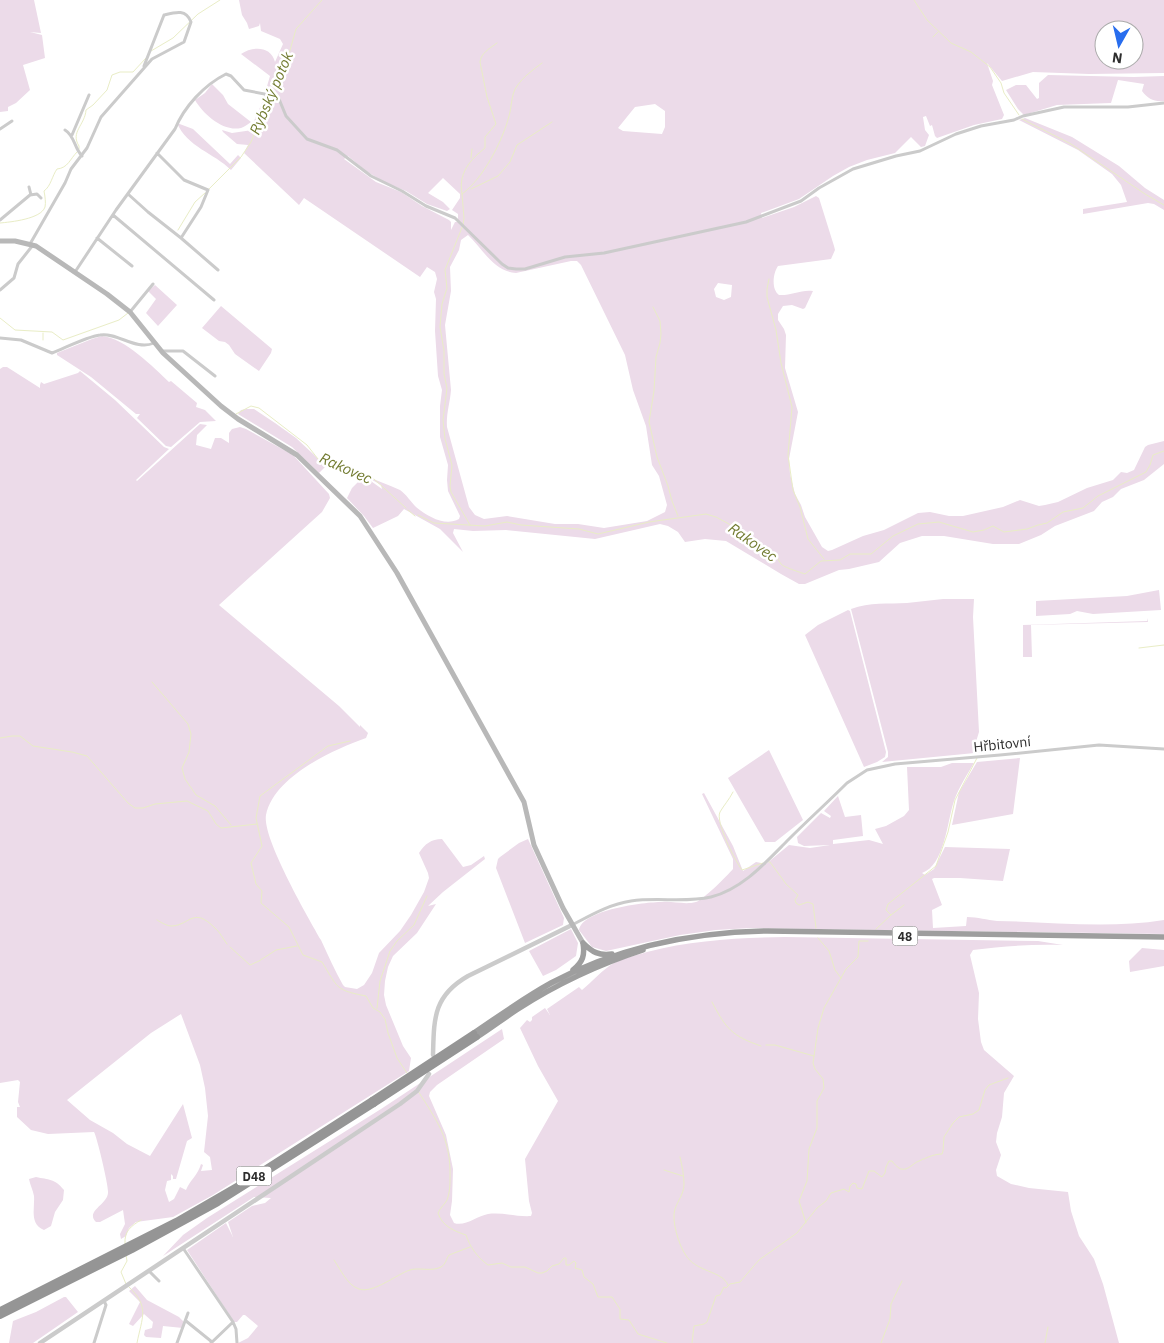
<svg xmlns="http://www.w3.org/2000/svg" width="1164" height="1343" font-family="'IBM Plex Sans',sans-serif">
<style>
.green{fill:#ecdbe9;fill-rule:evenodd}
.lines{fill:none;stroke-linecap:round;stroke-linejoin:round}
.stream{stroke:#e9edc6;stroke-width:1}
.minor{stroke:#cbcbcb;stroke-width:3}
.tertiary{stroke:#cbcbcb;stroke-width:4.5}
.secondary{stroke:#b8b8b8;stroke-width:5}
.trunk{stroke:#9e9e9e;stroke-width:5.5}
.motorway{stroke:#959595;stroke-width:6}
.motorway-bridge{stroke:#959595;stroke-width:6}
.labels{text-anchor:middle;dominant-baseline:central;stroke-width:5;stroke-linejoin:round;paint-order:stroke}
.shield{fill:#fff;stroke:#6d6d6d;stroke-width:1}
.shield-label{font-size:12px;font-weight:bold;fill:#2e2e2e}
.street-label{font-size:14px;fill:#2e2e2e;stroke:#fff}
.water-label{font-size:15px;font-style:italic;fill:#727b30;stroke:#fff}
</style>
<rect width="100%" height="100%" fill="#fff"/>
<path class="green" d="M0,0H34L41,33L30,32L42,35L45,58L23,65L30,90L16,103L8,107V111L0,112Z
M239,0H1164V73L1089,74L1033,72L1002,81L987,63L993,81L992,85L1004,115L1002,119L974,125L937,138L935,136L932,125L930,126L926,116L923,117L925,130L929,135L925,146L921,147L911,137L895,153L867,160L849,167L833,176L799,199L761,213L762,218L794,207L816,196L819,198L834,246L835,250L831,259L778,266C773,273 771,289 779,295C790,296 802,289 813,291L805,308L803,309L792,305L783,306L778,314V320L784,329L786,335L785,368L798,412L789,459L790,474L795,494L801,505L805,517L822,547L828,551L832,550L863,536L884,530L918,513L930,512L949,516H963L1003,507L1020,500L1039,506L1045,505L1058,502L1087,488L1113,480L1121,472L1127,473L1134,470L1145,447L1148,445L1164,441V464L1144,480L1121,489L1113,497L1102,502L1094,511L1055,526L1041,535L1019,544H993L944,536H922L900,543L879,562L849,569L839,570L805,584H799L781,574L726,541L705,539L685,542L678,532L668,526L660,524L595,539L506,530L473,531L454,529L453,533L463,552L440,529L404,509L398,516L373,528L364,516L347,498L352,488L362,478L368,479L382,489L381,485L367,477C379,481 389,485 400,490C406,494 411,502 416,507C427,516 445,527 459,519L460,516L448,491L447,480L448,465L440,437V406L442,390L438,376L435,331L436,299L434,292L437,279L435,272L427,267L420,277L304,198L299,205L244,153L248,145L237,144L223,132L222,130L232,133L260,129L259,123L254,121L262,103L270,76L241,54C253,46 271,46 275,62L283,44L280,39L261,31L260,23L259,26L249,29L247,23L242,15ZM1104,30H1134V60H1104ZM655,104L665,111V127L662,134L623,131L618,128L635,107ZM348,156L366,171L386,183L406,191L427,204L447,211L450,209L443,202L428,193L443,178L460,194V198L452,210L458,214V222H455L451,230V222L449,220L422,206L401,192L376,182L344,159ZM468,235C483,249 493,271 516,273L571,261H577L581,265L625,355L633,390L646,426L652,465L659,476L667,505L665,512L647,521L604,528L578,524H555L507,516L484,519L475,515L469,507L447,427C446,414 450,403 451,390L445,325L451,291L450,267L459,250L461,240ZM718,283L732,285L731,297L724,300L716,297L714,289Z
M1048,75L1134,77L1164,76V101C1154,102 1148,99 1142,91L1144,84L1118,80L1111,103L1057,105L1024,115L1018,109L1006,90L1016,85H1026L1037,99L1039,98V83Z
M212,84L223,95L228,104L251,122C248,124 244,127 241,128C223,132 203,114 195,100L205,93Z
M1025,118L1072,137L1119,166L1145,188L1164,200V210L1154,204L1148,203L1083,214V209L1127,202L1121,185L1112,174L1078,150L1019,120Z
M177,123L193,129L230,164L238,155L241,158L231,170C214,153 187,147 177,123Z
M155,285L177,305L158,326L146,313L156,299L148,291Z
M221,306L272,349L271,353L259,371L235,354L229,345L225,342L219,341L202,328Z
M102,336C125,338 153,367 169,382L171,381L197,403L196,407L205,410L216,421L200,422L171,447L166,446L137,418L140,414H136L91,377L57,355V353L92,339Z
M3,367H7L40,388V385L41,382L44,384L78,373L80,371L115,400L164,447L169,449L136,480L137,481L200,424L207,425L197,435L196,445L211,449L215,438H221L229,443V433L232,429L240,427L246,429L293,455L329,494L330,498L322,512L219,605L339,706L360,727V725L368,733L366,738C333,750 274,776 266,815C262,838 308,917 321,940C328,955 335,971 343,985L345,987L357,989L364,985L372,973L379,953L400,931L411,915L424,892L429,878L428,873L419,853C425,844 431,839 442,839L463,867L471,865L484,856L485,859L443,892L428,906L436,904L417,933L393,956L388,967L385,981L384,995L386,1005L403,1046L411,1058L409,1071L213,1195L173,1217L136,1222L129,1228L126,1236L121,1239L120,1234L125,1224L123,1210L100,1222H96C85,1211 107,1205 108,1193C109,1187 97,1137 94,1132L48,1134L31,1130L17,1117V1107H20L18,1102L20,1082L18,1080L0,1083V369ZM181,1014L200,1065L205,1088L208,1116L204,1152L210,1157L212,1170L201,1171L203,1165L201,1164C198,1175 190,1180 186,1190L180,1187L174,1199L169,1202L165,1190L167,1181L171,1180V1174L173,1176V1179H176L187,1141L192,1138L183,1104L150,1156L127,1144L113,1133L90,1120L67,1100L151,1033Z
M246,409H254L275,423L296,438L326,466L319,473L292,447L238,414L241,410Z
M1159,590L1161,610L1093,614L1077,611L1070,614L1036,616V601L1127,596Z
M943,599H974L973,617L979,732L975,745H984L987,750L985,752L882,762L888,757V752L851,609C870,602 888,604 907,603C919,602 931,600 943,599Z
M848,610L850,611L886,752L885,757L877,762L864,767L805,635L818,625Z
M1147,618L1148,622L1031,625L1032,657H1023V625L1147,621Z
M769,750L803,820L775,842H765L728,778Z
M1020,758L1013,814L952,825L959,792L977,762Z
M952,763H974C967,775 959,787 954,801C947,821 945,865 922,873L925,875L934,869L945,847L1010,849L1003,881L960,878H934L932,879L942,905L932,910L933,928L966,926L967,917C978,917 987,920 997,921C1053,922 1108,929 1164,920V934L751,928L716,930L680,935L606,951L592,947L579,930C582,910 644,902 662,902C673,901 685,905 696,902C703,900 727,876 733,869V859L702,794L704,793L733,846L743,871L756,862L766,864L789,845L810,848L830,845L804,846L798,843L797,837L821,813L830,818L831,816L824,811L838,796L845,817L861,815L863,836L833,840V844L869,840L883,844L875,829L886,826L904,816L909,810L907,767H941Z
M528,839L564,918L563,925L525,943L496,868L498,859L500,857L519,843Z
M571,929L578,943L576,956L556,970L543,976L529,951Z
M785,937L1038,941L1063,945C1033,944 1003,946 973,950L970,955L979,993L978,1019L981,1042L984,1050L1014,1076L1004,1093L1002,1117L997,1133L996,1142L1001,1155L996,1170L997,1176L1011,1184L1029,1188L1068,1192L1071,1211L1079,1236L1094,1259L1103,1284L1119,1343H238L248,1338L258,1326L245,1315H243L237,1322H234L187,1250L226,1223L233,1237L228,1222L252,1206L265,1203L271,1198L254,1197L163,1256L183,1235L207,1218L381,1109L502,1029L504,1039L437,1085L430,1092L429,1096L446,1135L453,1169L452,1201L450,1215L454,1223C465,1227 477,1216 488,1214C502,1212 517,1217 531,1216L532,1213L529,1201L525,1159L558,1101L538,1066L520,1028L527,1020L530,1022L532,1020V1017L545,1008L550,1015L547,1009L579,987L582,990C592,982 603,969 614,963C624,958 637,955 647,952C693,940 738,938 785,937Z
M1142,948L1164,950V966L1130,972L1129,961Z
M36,1177C49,1180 54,1178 64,1190L63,1200L55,1212L51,1226L44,1230C29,1224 35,1208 34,1196C33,1190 30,1185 29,1179Z
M135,1286L147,1300L179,1317L184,1322L183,1328L163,1326L161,1338L146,1337L144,1335L145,1330L152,1328L153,1322L144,1314L133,1326L129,1324L140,1302L129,1291Z
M64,1297H66L78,1312L33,1343H9L13,1321L36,1312Z"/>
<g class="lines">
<path class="stream" d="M914,0L927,20L951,43L971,52L990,67L1001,83L1004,93L1019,115
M933,37L938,32
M151,51L173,38L198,14L220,0
M1022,119L1071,144L1145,194L1164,205
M79,149V146C70,132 85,125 86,110L93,105L107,90L112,75L120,72H133L146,58
M471,158L472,149
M209,189L241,157L251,142L265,108L285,68L296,29L322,0
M471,189L498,176L510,162L517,145L552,122
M462,194C458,173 470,160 485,148V137L496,124L487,97L480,62C481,53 489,49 497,43
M0,223C11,222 41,219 45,207C46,203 45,196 44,191C51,186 52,176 57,169C68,168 70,159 77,152
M178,230L195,202L205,193
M769,279L767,289V297L776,330L781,363L792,407L788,455L793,490L800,507L808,539L824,559
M653,307L660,321L661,334L660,343L656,357L654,391L649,422L657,457L668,486L672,501L678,516
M0,318L15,330L52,332L63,340L119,320L128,313
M43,333V340
M236,414L251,406L259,408L307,445L318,459L326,460L374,479L406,508
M408,510L415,516
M418,515L434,523L485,526L507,522L521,525L579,529L598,534L649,522L706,514L716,517L729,524L761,551L765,553H774C777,556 778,560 781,564C783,567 802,573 805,574L821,561L840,560L850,554H871L893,536L918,524L939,522L973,532L984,530L993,526L1004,532L1027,529L1038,525L1047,523L1063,512L1083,508L1098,496L1146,472L1150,465L1153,455L1164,451
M470,525L451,492L450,486L452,465L445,439L443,420L447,388L444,374V351L440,327L442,304L447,288L445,270L463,225L464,218L462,194C483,179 503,140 509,116C512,106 511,94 517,86C524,76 533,70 542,63
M1139,648L1164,645
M152,682L188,724L191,734L189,752L182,768L185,779L196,795L215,806L231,825
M0,738L12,736H20L33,746L72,752L87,756L128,803L135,808H143L155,804L187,801L208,811L216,824L221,828L257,824
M350,741L328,746L260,796L256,818L262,846L251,863L256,884L262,891L261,903L289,927L303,955L322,962C338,988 335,990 366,996L373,1008L380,1012L385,1019L388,1033L397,1058L407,1073
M733,792C729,800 724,805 720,812C715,821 735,861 742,870L763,863
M769,862H770L786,884L798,895L795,900L796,903L799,905L808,902L813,904L816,928
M891,915L904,905
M157,920C162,923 167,926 172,926C190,925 193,906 215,928C220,932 223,939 227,944
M876,929L891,915L886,910L888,904L936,866L948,832L955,800L977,758
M818,938L829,951L835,970L841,978
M230,947L250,965L259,961L276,950L297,946
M712,1002C726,1029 732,1036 761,1046
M377,1008L380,981L390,951L397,941L414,925L427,896
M766,1045H775L814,1056
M418,1091C437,1121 451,1139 450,1177C450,1184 450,1192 447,1200C445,1204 440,1208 438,1213C442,1226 454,1231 466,1235C470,1247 477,1257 488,1265L502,1263L511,1267H525L538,1273H542L547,1271L552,1266L559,1264L564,1258H566V1265H569L574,1261L576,1263L575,1268L582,1270L584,1277L593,1284L598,1297H612L620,1309V1319L629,1320L638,1334L667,1343
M680,1157C682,1166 684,1175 684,1184C684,1194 678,1200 675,1209C671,1220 679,1245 685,1254C696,1273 722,1270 728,1285
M664,1170L683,1176
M806,1223L799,1201L807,1181L809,1149L817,1128V1101L824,1088L823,1079L815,1069L813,1063L818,1028L824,1008L846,969L858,957L859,941H868
M125,1244C124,1231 131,1226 141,1220
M334,1260C341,1270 347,1285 359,1289C373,1294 397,1274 410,1270C419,1267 431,1272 441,1267C446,1264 446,1259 449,1255L470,1247
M126,1284L121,1272L127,1261L126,1255
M129,1287C150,1307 142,1317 137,1343
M692,1343L694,1326L704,1324L707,1322L716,1296L720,1295L724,1287L726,1288L730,1284L740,1282L759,1260L797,1233L817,1208L826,1201L831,1193L844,1189L849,1192L850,1186L853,1183L856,1184L857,1188L862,1189L869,1171H874L882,1177L885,1173L886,1167L889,1161H892C894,1164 898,1168 901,1169C908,1171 913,1163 919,1161C926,1158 934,1154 942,1154L943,1151L944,1137L953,1123L959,1117L973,1114L979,1110L985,1090L989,1085L1008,1078
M881,1343L890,1319L891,1304L902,1281
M1045,1343L1048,1327"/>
<path class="minor" d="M0,129L12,121
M65,130C75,136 74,148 82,156
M72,135L89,95
M157,153L184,180L208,190L201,207L181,238
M29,187L31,195
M128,194L148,212L181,238L218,270
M113,215L214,300
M0,220L30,195L37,194L41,198
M97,238L132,266
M30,244L65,183L71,169L87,148L101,117L152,59L184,42L191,22C186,9 176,12 164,15L144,66
M75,272L116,210L175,129C184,107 204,85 226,74L231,76L244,90L275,96L279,99L286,116L307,139L337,150L371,176L402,191L426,206L455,218L502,264L508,268L516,269H525L565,257L604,253L746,222L801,201L819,188L853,169L896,156L920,151L956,134L981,126L1014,120L1023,116L1064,107H1128L1164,103
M0,290L14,278L18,264L33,245
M130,312L153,284
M0,338L21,340L52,353C65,348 86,337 100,335C117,332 136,351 154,343
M161,351H183L215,376
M572,925C591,915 610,904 631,901C658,897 685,903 711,897C743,889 767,861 789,839C808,820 828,802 847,783L867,770L895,764L1000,755L1099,745L1164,749
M183,1248L233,1322L211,1343
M149,1271L159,1281
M186,1321L212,1342
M233,1322L236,1329L237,1343
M94,1343L106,1305L104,1301
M177,1343L188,1313"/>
<path class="tertiary" d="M433,1055C434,1019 433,996 468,976L572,925
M40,1343L400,1104L417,1091L429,1074"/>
<path class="secondary" d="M0,241H15L36,246L107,294L130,312L163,353L221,406L238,419L297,455L360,516L397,573L524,802L534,845L563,908L583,943"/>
<path class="trunk" d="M583,943C592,952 599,956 612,954
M573,970C583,962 585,955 583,943
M474,1033C500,1015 524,998 551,983C619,947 692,932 768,931L1164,937
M477,1037C491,1028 504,1018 518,1009C557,984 600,964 643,950"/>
<path class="motorway" d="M0,1310L176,1221L252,1177L372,1100
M0,1316L132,1250L218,1203L374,1104"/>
<path class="motorway-bridge" d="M372,1100L474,1033
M374,1104L477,1037"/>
</g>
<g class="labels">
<g class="shield">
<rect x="892.5" y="926.5" width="25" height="19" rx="4"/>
<rect x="236.5" y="1166.5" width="35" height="19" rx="4"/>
</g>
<g class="shield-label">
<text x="905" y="936">48</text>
<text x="254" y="1176">D48</text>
</g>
<g class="street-label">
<text transform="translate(1002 744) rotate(-6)">Hřbitovní</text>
</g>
<g class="water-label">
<text transform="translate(271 93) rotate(-67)">Rybský potok</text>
<text transform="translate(346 468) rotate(24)">Rakovec</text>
<text transform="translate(753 542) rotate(35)">Rakovec</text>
</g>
</g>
<g transform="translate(1119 45) rotate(188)"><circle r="24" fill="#ffffff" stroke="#ababab"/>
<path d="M0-4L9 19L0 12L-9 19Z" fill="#286dee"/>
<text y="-8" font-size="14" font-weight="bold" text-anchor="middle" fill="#2e2e2e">N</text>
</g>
</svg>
